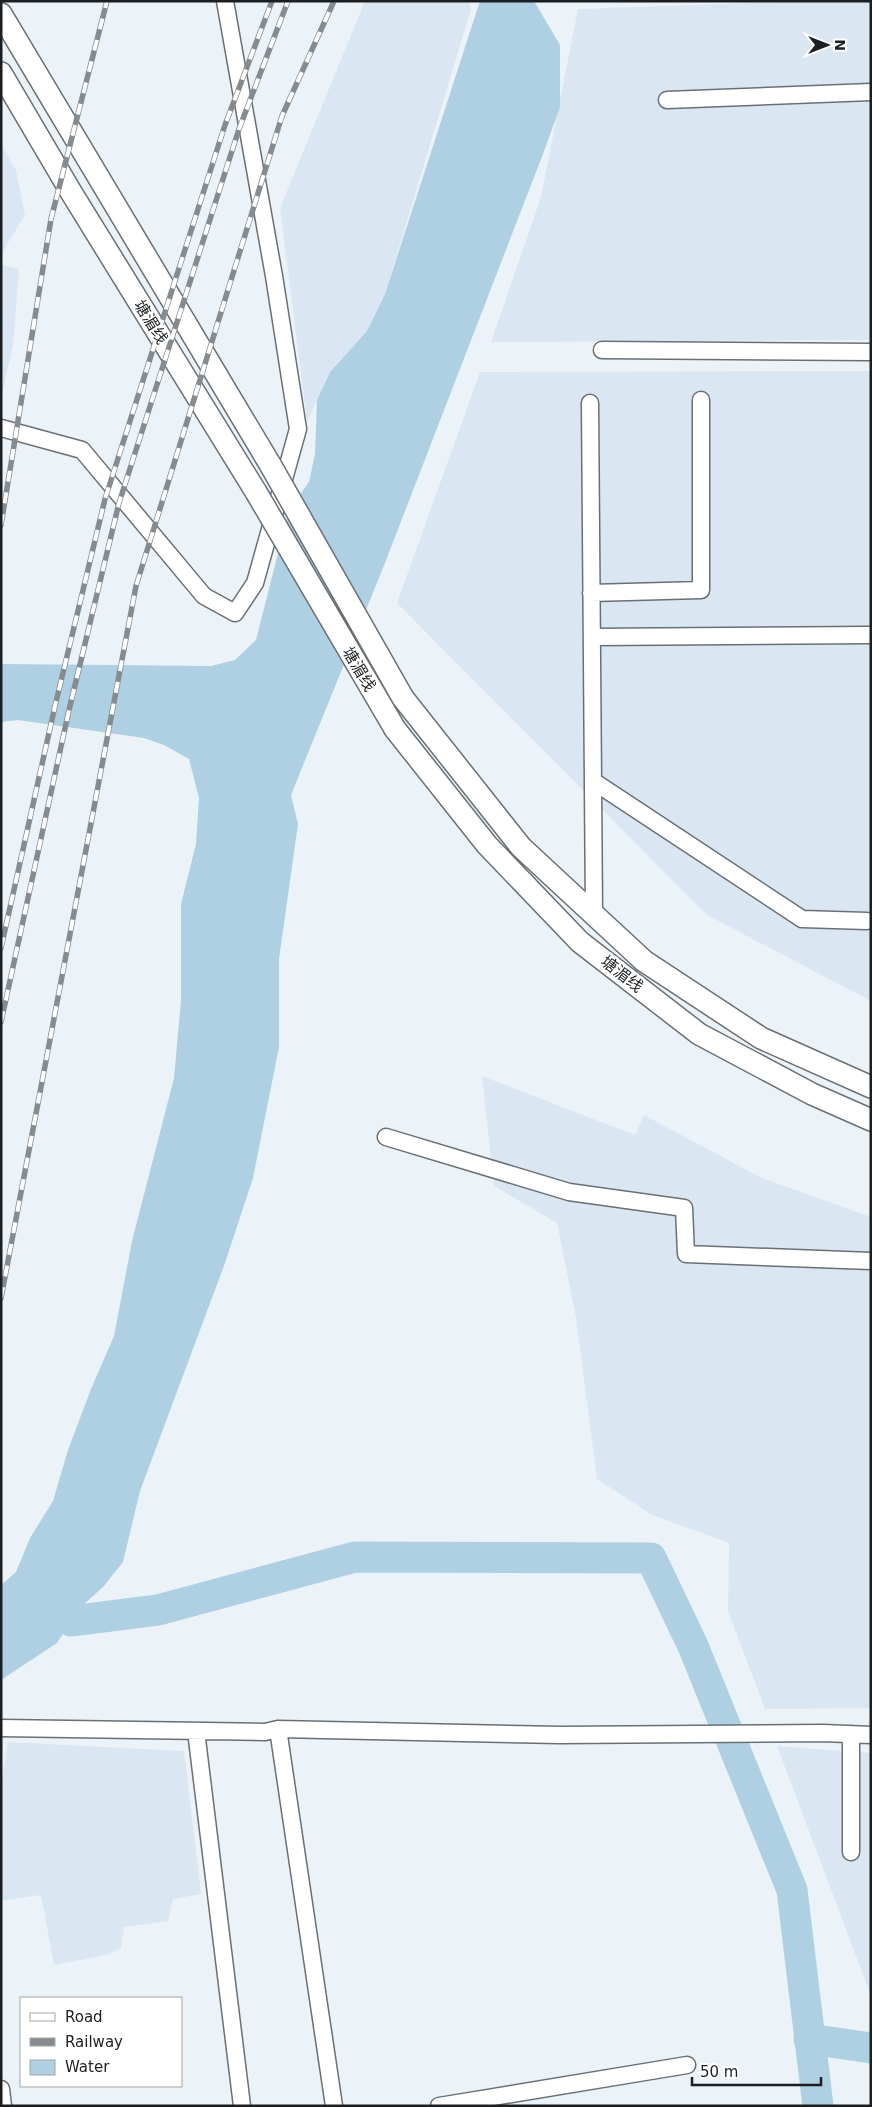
<svg xmlns="http://www.w3.org/2000/svg" width="872" height="2107" font-family="'DejaVu Sans','Noto Sans SC',sans-serif">
<style>
.built{fill:#dae7f2}
.water{fill:#afd0e3}
.lines{fill:none;stroke-linecap:round;stroke-linejoin:round}
.river{stroke:#afd0e3;stroke-width:31}
.minor-casing{stroke:#697075;stroke-width:19}
.major-casing{stroke:#697075;stroke-width:24}
.minor{stroke:#fff;stroke-width:16}
.major{stroke:#fff;stroke-width:21}
.rail-casing{stroke:#868b8f;stroke-width:5.5}
.rail{stroke:#fff;stroke-width:4;stroke-dasharray:11;stroke-linecap:butt}
.major-bridge-casing{stroke:#697075;stroke-width:24;stroke-linecap:butt}
.major-bridge{stroke:#fff;stroke-width:21}
.labels{text-anchor:middle;dominant-baseline:central;stroke-width:5;stroke-linejoin:round;paint-order:stroke}
.street-label{font-size:16px;fill:#1c1f21;stroke:#fff}
</style>
<rect width="100%" height="100%" fill="#ebf3f8"/>
<path class="built" d="M365,1H469L471,9L385,294L367,331L330,372L307,421L280,208Z
M810,1H871V340L491,342L541,197L578,9Z
M1,145L16,170L25,215L1,254Z
M1,265L19,269L13,345L1,398Z
M871,371V1001L707,915L397,603L480,372Z
M482,1076L635,1135L644,1115L762,1178L871,1217V1708L765,1709L728,1611L729,1543L652,1515L597,1479L576,1318L557,1223L494,1186Z
M8,1742L184,1751L201,1894L173,1899L168,1921L124,1927L121,1948L106,1955L54,1965L41,1895L1,1901V1786Z
M777,1746L871,1753V1996Z"/>
<path class="water" d="M480,1H534L560,45V107L543,154L383,568L291,795L298,824L279,959V1047L253,1178L225,1263L140,1491L123,1562L104,1586L81,1607L57,1643L1,1680V1585L16,1572L30,1538L53,1501L68,1450L91,1389L114,1336L132,1241L174,1078L181,1000V904L196,844L199,798L189,759L164,745L144,738L18,720L1,722V664L211,666L235,660L256,640L289,510L309,482L315,454L317,400L330,372L367,331L385,294Z"/>
<g class="lines">
<path class="river" d="M71,1621L158,1610L355,1557L651,1558L693,1646L792,1890L818,2106
M809,2039L871,2048"/>
<defs>
<path id="minor" d="M667,100L871,92
M602,350L871,352
M590,403L594,914
M1,428L82,450L204,596L235,613L255,583L298,429L274,276L225,1
M591,593L701,590V400
M592,637L871,635
M593,781L802,919L867,921
M386,1137L569,1192L684,1208L686,1254L871,1261
M1,1728L265,1732L278,1729L560,1735L823,1733L871,1735
M278,1729L334,2106
M196,1731L242,2106
M851,1734V1852
M1,2089L3,2106
M439,2106L687,2065"/>
<path id="major" d="M1,14L271,466
M1,73L71,192L256,492
M403,698L521,847L644,961L761,1038L871,1087
M395,729L487,845L580,942L699,1034L812,1094L871,1120"/>
</defs>
<use href="#minor" class="minor-casing"/>
<use href="#major" class="major-casing"/>
<use href="#minor" class="minor"/>
<use href="#major" class="major"/>
<defs>
<path id="rail" d="M1,525L51,219L107,1
M1,948L55,706L105,499L225,125L272,1
M1,1022L69,710L119,503L239,129L288,1
M1,1298L136,586L282,116L334,1"/>
</defs>
<use href="#rail" class="rail-casing"/>
<use href="#rail" class="rail"/>
<defs>
<path id="major-bridge" d="M271,466L403,698
M256,492L395,729"/>
</defs>
<use href="#major-bridge" class="major-bridge-casing"/>
<use href="#major-bridge" class="major-bridge"/>
</g>
<g class="labels">
<g class="street-label">
<text transform="translate(151 322) rotate(58)">塘湄线</text>
<text transform="translate(359 669) rotate(59)">塘湄线</text>
<text transform="translate(622 974) rotate(38)">塘湄线</text>
</g>
</g>
<rect width="872" height="2107" fill="none" stroke="#1c1f21" stroke-width="5"/>
<rect x="20" y="1997" width="162" height="90" fill="#ffffff" stroke="#a4a5a6"/>
<rect x="30" y="2013" width="25" height="8" fill="#ffffff" stroke="#a4a5a6"/>
<text x="65" y="2022" font-size="15" fill="#1c1f21">Road</text>
<rect x="30" y="2038" width="25" height="8" fill="#868b8f" stroke="#a4a5a6"/>
<text x="65" y="2047" font-size="15" fill="#1c1f21">Railway</text>
<rect x="30" y="2060" width="25" height="15" fill="#afd0e3" stroke="#a4a5a6"/>
<text x="65" y="2072" font-size="15" fill="#1c1f21">Water</text>
<g transform="translate(827 45) rotate(90)" stroke="#ffffff" stroke-width="4" paint-order="stroke">
<path d="M0-4L9 19L0 12L-9 19Z" fill="#1c1f21"/>
<text y="-8" font-size="14" font-weight="bold" text-anchor="middle" fill="#1c1f21">N</text>
</g>
<path d="M692 2077v8h129v-8" fill="none" stroke="#1c1f21" stroke-width="2.5"/>
<text x="700" y="2077" font-size="15" fill="#1c1f21" stroke="#ffffff" stroke-width="4" paint-order="stroke">50 m</text>
</svg>
